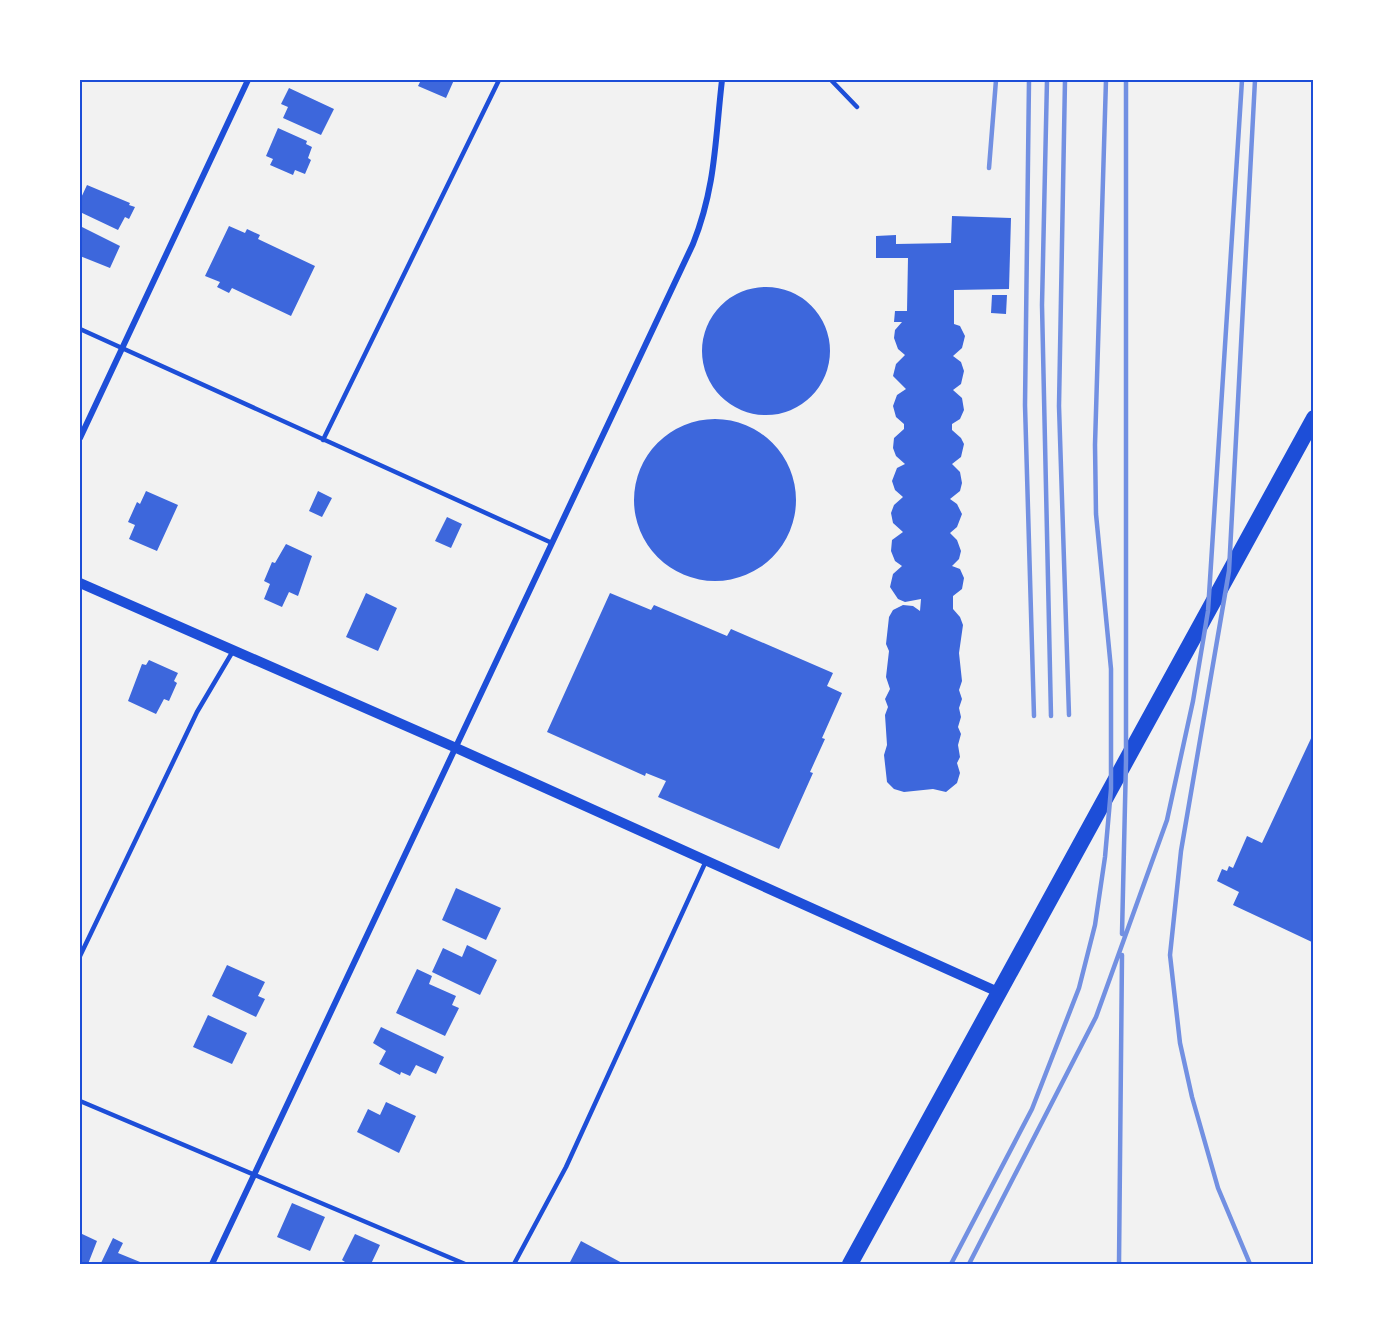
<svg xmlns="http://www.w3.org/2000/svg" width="1393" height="1344" font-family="Karla,sans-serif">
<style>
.building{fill:#3d67dc}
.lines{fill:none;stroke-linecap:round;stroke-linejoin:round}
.service{stroke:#1d4ed8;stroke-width:4.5}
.minor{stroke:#1d4ed8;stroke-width:6}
.tertiary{stroke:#1d4ed8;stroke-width:10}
.trunk{stroke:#1d4ed8;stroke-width:16}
.rail{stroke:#7290e2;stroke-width:4.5}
.neatline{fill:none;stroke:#1d4ed8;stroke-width:2}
</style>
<rect width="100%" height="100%" fill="#f2f2f2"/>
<path class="building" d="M421,80H454L446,98L418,86Z
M289,88L334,109L321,135L283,118L288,107L281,104Z
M278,128L307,141L306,144L312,147L308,158L311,160L305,174L295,170L293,175L270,165L273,159L266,156Z
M87,185L130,203L129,205L135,207L129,219L125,217L118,230L80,212V200Z
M952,216L1011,218L1009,289L954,290V324L960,326L965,336L962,348L953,356L961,362L964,371L961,384L953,390L962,398L964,410L960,419L952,424V430L961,438L964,444L961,457L952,464L960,472L962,483L960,491L950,499L957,504L962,514L957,527L950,533L957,540L961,551L959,559L952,566L960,569L964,578L962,589L953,596V609L960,617L963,625L959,653L962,681L959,690L962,699L959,708L961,717L958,727L961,734L958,745L960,757L957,763L960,773L957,783L946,792L933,789L904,792L894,789L887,782L884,755L887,745L885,715L888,707L885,699L890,689L886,677L889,651L886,644L889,617L893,610L903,605L913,606L920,611L921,599L905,602L898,599L890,587L893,574L902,566L895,561L891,551L892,540L903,532L893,523L891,513L894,505L903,497L895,490L892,481L897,468L905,464L896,456L893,448L894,438L904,429V424L896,417L893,406L897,395L906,389L893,376L896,364L905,355L898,349L894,338L895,330L902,322H894L895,311H907L908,258H876V236L896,235V244L951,243Z
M80,226L120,246L110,268L80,256Z
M229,226L245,233L247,229L260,235L258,239L315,266L291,316L232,288L229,293L217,287L220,282L205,276Z
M702 351a64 64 0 1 1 128 0a64 64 0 1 1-128 0Z
M992,295H1007L1006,314L991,313Z
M634 500a81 81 0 1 1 162 0a81 81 0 1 1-162 0Z
M146,491L178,505L157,551L129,539L135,525L128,522L137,502L140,504Z
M318,491L332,498L322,517L309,511Z
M447,517L462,524L451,548L435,541Z
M286,544L312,556L298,596L289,592L282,607L264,599L270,584L264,581L272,562L275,563Z
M366,593L397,608L378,651L346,637Z
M610,593L651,610L654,605L727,636L731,629L833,673L827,686L842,693L822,738L825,739L810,772L813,773L779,849L658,797L666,781L646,773L645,776L547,732Z
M149,660L178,673L174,681L177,683L169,701L164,699L156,714L128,701L142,664L146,665Z
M1314,732V943L1233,905L1239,892L1217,881L1222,869L1227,871L1229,866L1233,868L1247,836L1262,843Z
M456,888L501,908L486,940L442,920Z
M467,945L497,960L480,995L432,972L443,948L462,957Z
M227,965L265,982L258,996L265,999L256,1017L212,996Z
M417,969L432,976L429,984L456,996L452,1005L459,1008L445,1036L396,1013Z
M208,1015L247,1033L232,1064L193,1047Z
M381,1027L444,1057L436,1074L416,1065L410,1076L401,1072L400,1075L379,1064L386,1051L373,1043Z
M386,1102L416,1116L399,1153L357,1132L368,1109L380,1115Z
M292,1203L325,1217L310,1251L277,1237Z
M80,1233L97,1241L88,1264H80Z
M355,1234L380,1245L371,1264H344L345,1262L342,1260Z
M113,1238L123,1243L118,1253L145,1264L101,1263Z
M581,1241L624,1264H569Z"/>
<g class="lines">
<path class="service" d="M831,80L857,107
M80,329L552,543
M323,440L499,80
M80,956L197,712L233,651
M80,1101L465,1264
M514,1264L566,1167L706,861"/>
<path class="minor" d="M80,438L248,80
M212,1264L693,244C716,186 715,140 722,80"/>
<path class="tertiary" d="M80,583L454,747L998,992"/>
<path class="trunk" d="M850,1264L1314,418"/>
<path class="rail" d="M1029,80L1025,405L1034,716
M1047,80L1042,305L1051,716
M1065,80L1059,406L1069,715
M989,168L996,80
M1122,934L1126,761V80
M951,1264L1032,1109L1079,988L1095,925L1105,857L1111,789V669L1096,514L1095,445L1106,80
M969,1264L1096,1017L1167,820L1193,701L1208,611L1242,80
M1119,1264L1122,955
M1250,1264L1218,1188L1192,1097L1180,1043L1170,955L1181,851L1229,571L1255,80"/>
</g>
<rect width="1393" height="1344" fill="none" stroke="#ffffff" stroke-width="162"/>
<rect x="81" y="81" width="1231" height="1182" class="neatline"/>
</svg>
